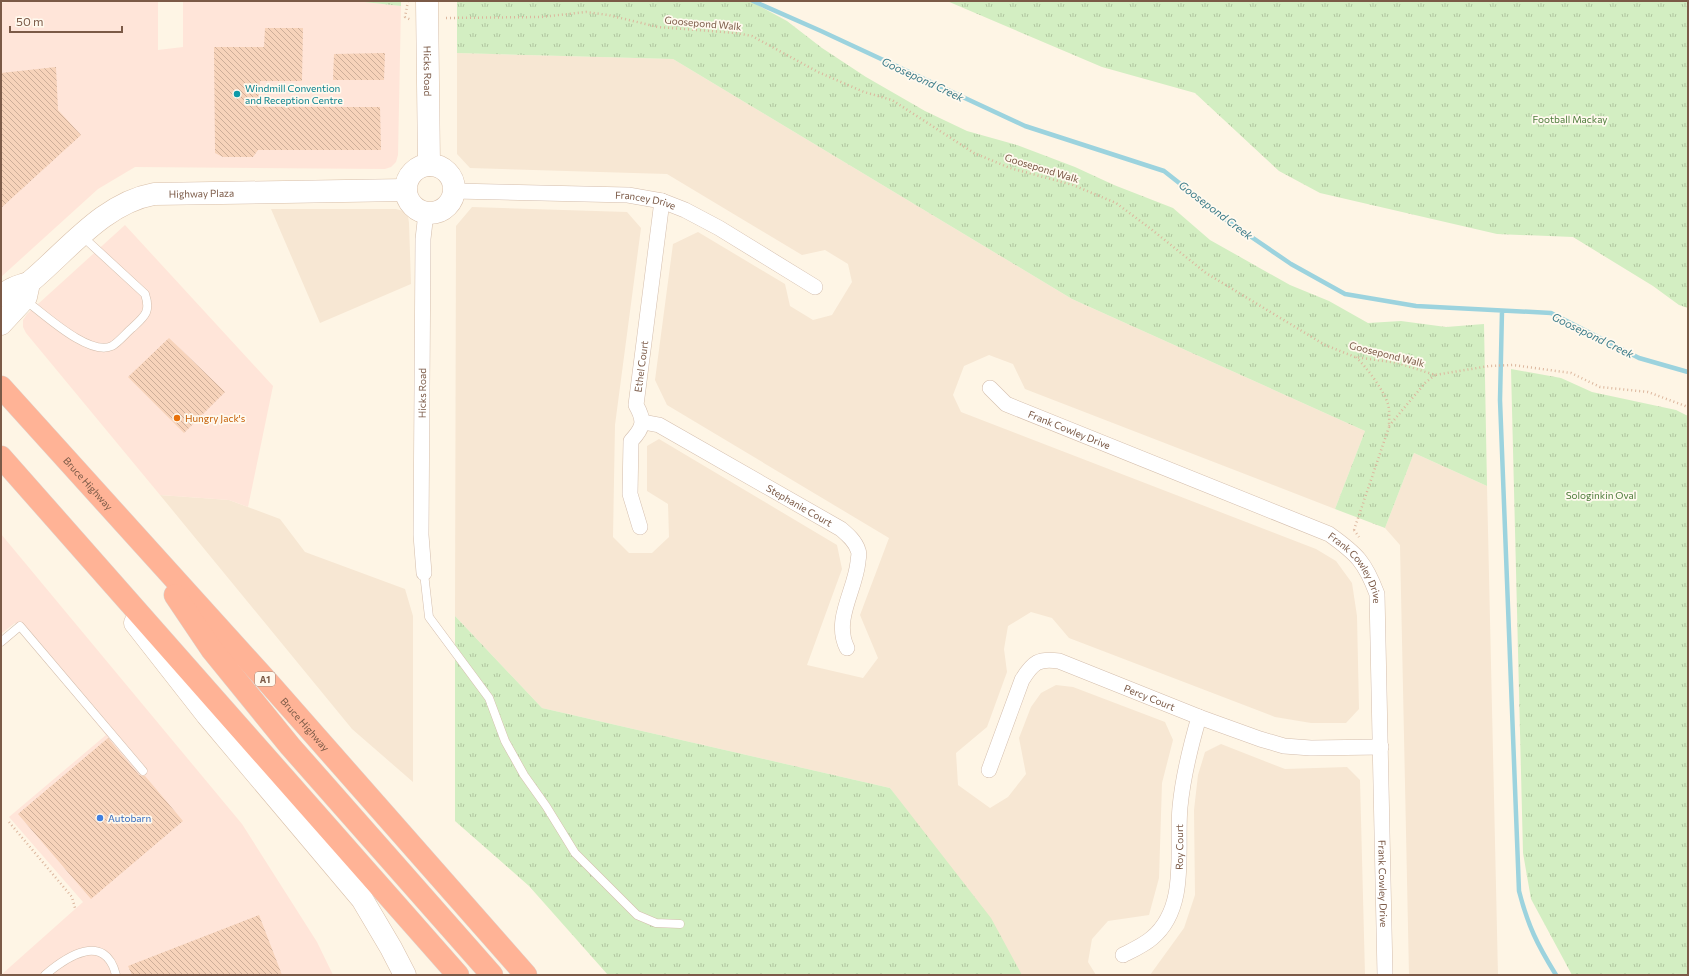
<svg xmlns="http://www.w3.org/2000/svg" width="1689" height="976" font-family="Commissioner,sans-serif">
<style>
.residential{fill:#f7e7d3}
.commercial{fill:#ffe5d9}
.park{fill:url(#park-tufts)}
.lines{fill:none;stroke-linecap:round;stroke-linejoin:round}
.stream{stroke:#9cd3de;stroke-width:4.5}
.building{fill:url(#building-back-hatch)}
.lane-casing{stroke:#d4bead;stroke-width:9}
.street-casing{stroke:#d4bead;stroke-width:16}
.secondary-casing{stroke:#d8bfa9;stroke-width:23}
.highway-casing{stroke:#ddd4cf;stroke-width:23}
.path{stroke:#dcb69d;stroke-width:2.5;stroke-dasharray:1 3;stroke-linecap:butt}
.lane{stroke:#fff;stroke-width:8}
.street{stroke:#fff;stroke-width:15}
.secondary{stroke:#fff;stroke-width:22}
.highway{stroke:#ffb396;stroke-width:22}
.culture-dot{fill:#0f9aa8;stroke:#fff9ee;stroke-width:1.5}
.food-dot{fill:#e8710a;stroke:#fff9ee;stroke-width:1.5}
.shop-dot{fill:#3f7fe0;stroke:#fff9ee;stroke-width:1.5}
.labels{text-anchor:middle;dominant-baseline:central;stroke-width:3.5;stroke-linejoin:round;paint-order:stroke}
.shield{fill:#fff9ee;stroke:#a38a79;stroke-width:1}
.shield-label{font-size:9px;font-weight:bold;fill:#7b5a47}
.street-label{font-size:10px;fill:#7b5a47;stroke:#fff9ee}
.culture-label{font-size:10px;fill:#0d838f;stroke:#fff9ee;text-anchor:start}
.park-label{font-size:10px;fill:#4d7c3b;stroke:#fff9ee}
.food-label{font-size:10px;fill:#c56008;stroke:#fff9ee;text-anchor:start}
.shop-label{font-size:10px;fill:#366cbe;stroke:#fff9ee;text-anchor:start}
.water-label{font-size:11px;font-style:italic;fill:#3b7b89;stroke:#fff9ee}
</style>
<defs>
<pattern id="park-tufts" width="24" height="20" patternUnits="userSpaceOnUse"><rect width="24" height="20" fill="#d3eec2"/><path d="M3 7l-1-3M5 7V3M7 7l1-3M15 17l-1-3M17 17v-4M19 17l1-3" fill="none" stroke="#b0c49f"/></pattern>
<pattern id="building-back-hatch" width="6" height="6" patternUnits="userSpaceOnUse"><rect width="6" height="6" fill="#f7d3ba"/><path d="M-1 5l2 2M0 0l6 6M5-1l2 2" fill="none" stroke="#cdae99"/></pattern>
</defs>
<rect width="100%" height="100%" fill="#fef5e5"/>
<path class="residential" d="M457,53L673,59L1072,299L1365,431L1335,509L1025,389L1013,364L989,355L964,366L953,395L961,412L1316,549L1336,561L1352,583L1357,616L1359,709L1346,723H1311L1275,717L1069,638L1052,618L1031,612L1008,626L1004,649L1007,672L987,727L956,753L958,785L990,808L1008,797L1026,774L1019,738L1031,707L1041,693L1056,685L1073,687L1165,722L1173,740L1162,783L1159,878L1149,915L1108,921L1092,939L1088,962L1096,975H1022L890,788L542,708L455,616L456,226L472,207L627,212L641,228L615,425L613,537L629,553H652L669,537L668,504L647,491V446L659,439L837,545L842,569L807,665L863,678L878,658L860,615L889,538L667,405L655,380L673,244L698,232L785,284L790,306L813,320L832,315L852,282L848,264L825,250L802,255L667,174L470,168L457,154Z
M271,209H396L403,211L408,216L409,223L411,284L320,323Z
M1414,453L1487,486L1498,975H1409L1400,545L1385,528Z
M160,495L229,500L280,519L305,552L405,589L413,616V782L352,729Z
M1221,744L1285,769L1347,767L1360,780L1365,975H1150L1184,928L1195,895L1194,810L1198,775L1205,752Z"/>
<path class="commercial" d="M16,1H158V50L183,47V1H355L401,6L398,155L396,162L391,167L385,169L135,167L98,189L1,277V3Z
M125,225L273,386L248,507L229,500L160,495L26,333L23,327V320L27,314Z
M1,534L242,824L317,942L333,975H1L83,902L9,817L106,735L15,623L1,634Z"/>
<path class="park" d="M355,1H401V6Z
M457,1H750L787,21L822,48L866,77L925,111L967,131L1017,145L1075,167L1114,185L1173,208L1210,240L1290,285L1329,301L1368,323L1401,321L1446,327L1484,324L1487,486L1414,453L1385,528L1335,509L1365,431L1072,299L673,59L457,53Z
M947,1H1688V308L1679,305L1653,286L1573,237L1497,234L1320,193L1279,171L1195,93L1102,67Z
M1511,369L1561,378L1592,392L1676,410L1688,416V975H1572L1531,899L1523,853Z
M455,616L542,708L890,788L991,918L1022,975H608L529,886L455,821Z"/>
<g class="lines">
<path class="stream" d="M753,1L821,31L1025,126L1164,171L1225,219L1291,264L1345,294L1416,306L1551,313L1639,358L1688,372
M1502,311L1500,400L1519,891C1528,926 1537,944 1556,975"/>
</g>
<path class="building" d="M265,28H303L302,81H260L258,107H380L381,150H258L253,157H223L215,153L214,47H264Z
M385,53L384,80H333L334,54Z
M56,67L58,110L81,135L1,208V73Z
M169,338L225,392L184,433L128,377Z
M108,738L139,775L145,776L183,821L91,899L18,814Z
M259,915L282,975H132L128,966Z"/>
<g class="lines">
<defs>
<path id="lane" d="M25,300C43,313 89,357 112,346C119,342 126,333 132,328C145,316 151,312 145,294L82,236
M424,573L429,617L489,698L505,741L524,775L546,806L575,853L637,915L656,923L680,924
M1,642L20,626L143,771
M45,975C66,957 105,931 116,975"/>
<g id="street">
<path id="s1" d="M454,191L628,195L662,201L685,210L719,228L815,287"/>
<path id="s2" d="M990,388L1006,404L1329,534C1357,554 1365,562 1377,594L1385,975"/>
<path id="s3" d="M643,422L659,425L841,529C848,535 855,541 858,550C860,554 858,558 858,562C855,591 833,620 847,648"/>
<path id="s4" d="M640,527L630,494L631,441C644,427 645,421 636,405L662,201"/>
<path id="s5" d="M424,573L421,535L423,239L426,213"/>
<path id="s6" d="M989,770L1022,680C1033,662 1039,658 1059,661L1199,717L1260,739L1284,746L1311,748L1381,747"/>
<path id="s7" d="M1123,955C1133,950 1144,945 1152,938C1189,907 1176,849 1180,807C1183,775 1190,748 1199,717"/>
</g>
<g id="secondary">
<path id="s8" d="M427,1L429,165"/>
<circle cx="430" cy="189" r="24"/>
<path id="s9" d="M1,296C5,293 9,290 14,288C19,285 26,285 31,281C69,249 104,203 154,194L405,190"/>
<path d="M1,324L26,297L29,283"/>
<path d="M135,623L207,715L362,899L391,948L405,975"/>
</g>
<g id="highway">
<path id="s10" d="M1,387L267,681L526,975"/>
<path d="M1,457L458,975"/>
<path d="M175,595L212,650L290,746L492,975"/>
</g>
</defs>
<use href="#lane" class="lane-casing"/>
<use href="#street" class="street-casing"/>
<use href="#secondary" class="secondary-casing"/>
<use href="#highway" class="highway-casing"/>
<path class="path" d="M408,1L405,17L411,20
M446,18L541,17L586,12L608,15L658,27L736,33L752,36L818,72L864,92L892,100L974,153L1010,168L1073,185L1116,203L1151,229L1206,273L1325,345L1355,357L1398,363L1435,375L1489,366L1513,365L1571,373L1600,387L1648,392L1688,407
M1389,426L1425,383L1435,375
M1354,530L1359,537
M1354,530L1389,427C1389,419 1390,412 1388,404C1383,389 1367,368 1356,357
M9,822L72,897L75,908"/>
<use href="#lane" class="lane"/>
<use href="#street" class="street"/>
<use href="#secondary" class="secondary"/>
<use href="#highway" class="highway"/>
</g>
<circle class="culture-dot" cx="237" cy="94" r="4"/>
<circle class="food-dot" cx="177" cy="418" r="4"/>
<circle class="shop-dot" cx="100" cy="818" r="4"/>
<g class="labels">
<rect class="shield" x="255" y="672" width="20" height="14" rx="3"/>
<g class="shield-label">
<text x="265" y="679">A1</text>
</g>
<g class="street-label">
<text transform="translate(703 23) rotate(5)">Goosepond Walk</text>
<text stroke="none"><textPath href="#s8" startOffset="70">Hicks Road</textPath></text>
<text transform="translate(1042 168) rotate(17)">Goosepond Walk</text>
<text stroke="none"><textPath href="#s9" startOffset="234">Highway Plaza</textPath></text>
<text stroke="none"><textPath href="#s1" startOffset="192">Francey Drive</textPath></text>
<text transform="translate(1387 354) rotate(14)">Goosepond Walk</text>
<text stroke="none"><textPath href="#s4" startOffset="167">Ethel Court</textPath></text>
<text stroke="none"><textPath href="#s5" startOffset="180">Hicks Road</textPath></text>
<text stroke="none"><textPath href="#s2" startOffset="91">Frank Cowley Drive</textPath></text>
<text stroke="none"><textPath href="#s10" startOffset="130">Bruce Highway</textPath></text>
<text stroke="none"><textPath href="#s3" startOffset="178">Stephanie Court</textPath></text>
<text stroke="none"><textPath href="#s2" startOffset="415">Frank Cowley Drive</textPath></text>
<text stroke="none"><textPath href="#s6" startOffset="239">Percy Court</textPath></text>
<text stroke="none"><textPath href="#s10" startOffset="454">Bruce Highway</textPath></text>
<text stroke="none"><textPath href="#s7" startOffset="132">Roy Court</textPath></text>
<text stroke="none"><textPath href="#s2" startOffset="739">Frank Cowley Drive</textPath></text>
</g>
<g class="culture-label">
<text x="245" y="88">Windmill Convention<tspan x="245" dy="12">and Reception Centre</tspan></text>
</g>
<g class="park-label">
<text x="1570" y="119">Football Mackay</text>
<text x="1601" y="495">Sologinkin Oval</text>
</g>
<g class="food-label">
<text x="185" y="418">Hungry Jack's</text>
</g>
<g class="shop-label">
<text x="108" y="818">Autobarn</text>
</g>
<g class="water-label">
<text transform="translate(923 79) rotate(25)">Goosepond Creek</text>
<text transform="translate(1216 210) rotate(37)">Goosepond Creek</text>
<text transform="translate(1593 335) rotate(26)">Goosepond Creek</text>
</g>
</g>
<rect width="1689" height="976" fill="none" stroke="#7b5a47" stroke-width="4"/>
<path d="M10 26v6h112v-6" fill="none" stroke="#7b5a47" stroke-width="2"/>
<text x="16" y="26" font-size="12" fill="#7b5a47" stroke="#fff9ee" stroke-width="3" paint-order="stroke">50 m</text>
</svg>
